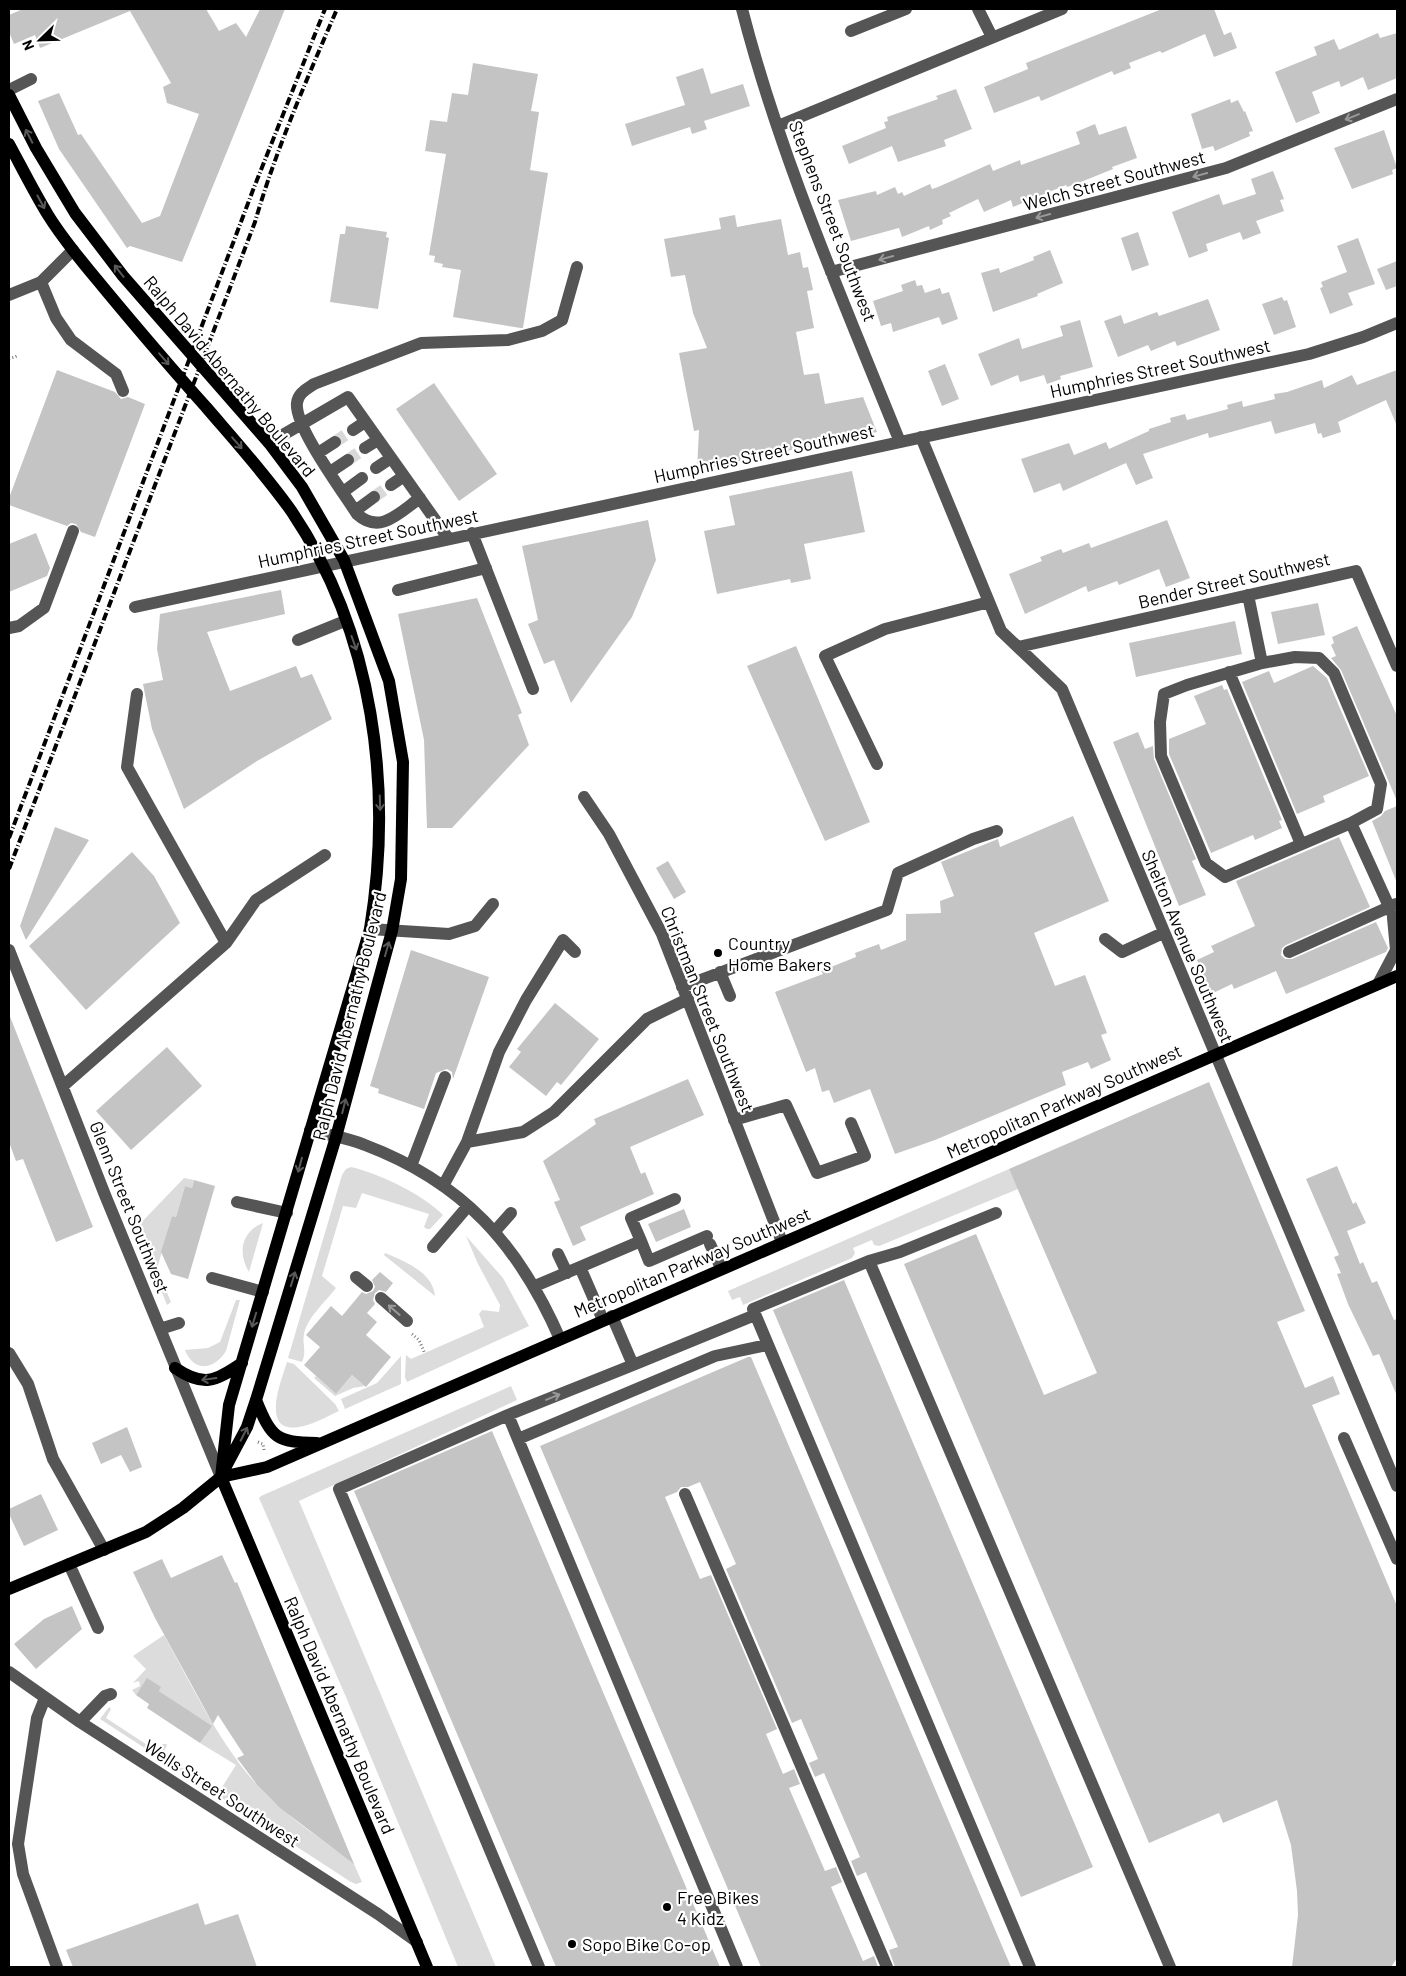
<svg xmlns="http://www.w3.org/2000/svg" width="1406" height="1976" font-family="Barlow,sans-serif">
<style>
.green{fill:#dcdcdc}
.building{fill:#c4c4c4}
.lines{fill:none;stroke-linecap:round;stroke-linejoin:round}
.minor-tunnel{stroke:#d9d9d9;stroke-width:12;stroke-dasharray:12 6;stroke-linecap:butt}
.path{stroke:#777;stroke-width:3;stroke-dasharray:1 2.5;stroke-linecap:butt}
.minor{stroke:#555;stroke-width:12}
.major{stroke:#000;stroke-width:12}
.rail{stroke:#000;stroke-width:4;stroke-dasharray:8 2.5 1 2.5;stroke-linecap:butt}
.oneway{stroke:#999}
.oneway2{stroke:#595959}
.poi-dot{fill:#000;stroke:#fff;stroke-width:2}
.labels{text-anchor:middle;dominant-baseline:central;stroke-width:4.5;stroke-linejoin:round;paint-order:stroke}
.street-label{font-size:18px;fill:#000;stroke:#fff}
.poi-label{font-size:18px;fill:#000;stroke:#fff;text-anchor:start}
</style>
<rect width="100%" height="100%" fill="#fff"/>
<path class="green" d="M351,1167C378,1173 424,1195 443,1215L430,1229H427L424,1227L429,1214L362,1193L356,1208L343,1206L322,1276L336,1288C326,1301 307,1318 304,1334C302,1345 307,1351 302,1362L288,1358L342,1175L346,1169Z
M1009,1169L1018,1189L879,1246L874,1245L872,1240L853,1248L855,1253L852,1258L743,1305L740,1297L732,1300L728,1291Z
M184,1178L194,1180L192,1188L185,1186L176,1217L172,1216L157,1269L171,1302L167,1305L136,1228Z
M263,1223L249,1272C237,1253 242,1231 263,1223Z
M466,1236L503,1278L529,1326L407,1382L405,1377L406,1355L411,1359L484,1327L479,1314L482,1310L499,1312L500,1305L478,1264Z
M385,1253C404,1261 433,1272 435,1296L384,1255Z
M236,1300H240L226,1351C214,1370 194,1373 185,1350L208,1348L220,1342Z
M401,1356V1384L345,1409L341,1399L377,1383Z
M287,1362L294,1364L335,1404L339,1411C326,1417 312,1425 299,1427C259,1434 282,1379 287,1362Z
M352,1375L365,1386L353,1388L335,1396L314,1378L316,1376L336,1394Z
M511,1386L517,1400L299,1501L496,1967H458L346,1697L259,1498L261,1496Z
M164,1635C191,1684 221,1747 260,1788C284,1814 314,1834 343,1855L349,1853L362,1882L356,1884L351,1882L100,1719L109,1707L111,1709L106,1718L158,1752L163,1744H167L163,1755L219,1792L236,1765L200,1743L211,1726L159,1691L147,1679L136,1695L132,1690L140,1686L139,1681L133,1683L146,1669L133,1656Z"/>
<path class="building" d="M23,9H206L219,31L236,23L246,37L260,9H285L182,262L130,246L127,248L59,149L38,101L59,93L78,135L81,134L142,223L160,216L199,114L167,103L163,87L171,83L130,11L40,48L35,35L14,44L9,32V15Z
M1162,9H1214L1224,35L1231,32L1237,48L1214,57L1205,34L1162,53L1160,51L1129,63L1131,68L1114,75L1112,71L1041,101L1039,96L994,113L984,87L1028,69L1026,63Z
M1378,33L1380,38L1397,33V78L1368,90L1363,77L1341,87L1339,81L1312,92L1320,113L1296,123L1275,72L1317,55L1314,47L1334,39L1339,50Z
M473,63L538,74L531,111L539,112L530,170L548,173L523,328H521L453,317L461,270L442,267L443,264L434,262L435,256L429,255L446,154L425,151L430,120L447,122L452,93L468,95Z
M703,68L711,94L743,84L750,106L704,121L707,129L692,134L690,127L632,146L625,124L685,105L676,77Z
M956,89L972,129L944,140L946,146L898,162L892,146L849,164L842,146L886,128L884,122L888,121L887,117L938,99L936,96Z
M1230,99L1231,103L1238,100L1244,112L1245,111L1253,131L1249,132L1250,136L1215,151L1213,146L1202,149L1191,114Z
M1095,124L1099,135L1126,126L1137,158L1112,167L1113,169L1076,184L1067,187L1066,185L1013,207L1011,200L984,212L978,199L949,213L951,216L942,220L943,224L930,230L929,226L902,237L899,228L851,241L838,200L876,191L877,195L895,187L898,194L902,192L904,196L930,184L932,189L938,187L990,164L993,171L1020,160L1021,165L1080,144L1076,132Z
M1384,130L1397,168L1392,170L1393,174L1352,189L1334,148Z
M1273,171L1284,199L1280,200L1284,211L1256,221L1261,233L1243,240L1240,232L1206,244L1208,251L1189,258L1172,212L1219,194L1223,205L1256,194L1251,179Z
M735,215L737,227L781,219L788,255L800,252L803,268L808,267L813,290L807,291L814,328L796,332L804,375L819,373L825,404L863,397L877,432L697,470L699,430L694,431L679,353L707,348L693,313L685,275L671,277L664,239L721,229L719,218Z
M346,226L387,232L386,237L389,238L378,309L330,302L340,234H345Z
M1138,232L1149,265L1132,271L1121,238Z
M1358,238L1375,284L1348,293L1353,305L1330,314L1320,288L1323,287L1321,282L1347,272L1337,246Z
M1050,250L1063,283L1037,294L1038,296L993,312L981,273L999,268L1000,273L1034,260L1033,257Z
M1397,261V286L1386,290L1377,269Z
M915,280L917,286L922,285L925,293L940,288L942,294L949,292L958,319L942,325L939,317L893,332L891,323L881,326L873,301L903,291L901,285Z
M1282,297L1284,301L1287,300L1296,327L1274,335L1262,304Z
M1208,299L1220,330L1177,346L1175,341L1151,351L1148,345L1118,357L1104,321L1121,315L1124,324L1157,312L1159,316Z
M1080,320L1093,367L1060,376L1061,379L1047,384L1044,375L1020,382L1018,375L991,386L978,354L1019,338L1022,349L1063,336L1060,326Z
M945,364L959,399L942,406L928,371Z
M57,370L115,392L121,399L128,397L145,404L95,537L81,532L76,524L71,523L67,526L9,505V498Z
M1397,370V426L1386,400L1338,422L1341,432L1323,438L1321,433L1318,434L1315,423L1275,434L1271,421L1209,438L1208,433L1143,454L1153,478L1136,485L1126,463L1063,491L1060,483L1034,493L1021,459L1069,443L1074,455L1106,442L1109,449L1149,431V429L1171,422L1170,418L1185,414L1187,420L1228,409L1227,405L1242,401L1243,407L1275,399L1274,394L1287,392L1322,380L1324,388L1352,375L1357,385Z
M434,383L497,474L459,501L396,409Z
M852,471L865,532L804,544L811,579L791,583L790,579L717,594L704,531L735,525L729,496Z
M648,520L656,560L632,617L571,703L554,660L544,664L528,624L538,620L522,546Z
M1167,520L1190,578L1166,587L1159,569L1119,585L1117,581L1088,592L1086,586L1025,614L1009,574L1042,561L1040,557L1061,549L1063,553L1089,543L1091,548Z
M36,533L50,568L47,576L9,592V544Z
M281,590L285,614L207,632L230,691L296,666L301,678L312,674L332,719L257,761L184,809L152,729L143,684L163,680L157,649L160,614Z
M477,598L522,713L518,715L529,745L452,828H427L424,740L398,614Z
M1318,603L1325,635L1278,644L1271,612Z
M1235,621L1242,654L1136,677L1129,643Z
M1357,626L1397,716V801L1341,670L1331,658L1336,656L1331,645L1334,643L1332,637Z
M796,646L870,822L825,841L747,666Z
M1313,666L1327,678L1369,776L1323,796L1325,802L1297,814L1242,682L1269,671L1274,683Z
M1222,685L1224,690L1227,689L1282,820L1279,821L1282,828L1255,840L1253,835L1211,853L1169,754V739L1206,724L1194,696Z
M1138,732L1145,749L1153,746L1154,759L1196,859L1192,861L1206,895L1179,906L1113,742Z
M1397,806V883L1372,821L1381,816L1385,811Z
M1073,816L1109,901L1034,933L1055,986L1085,975L1107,1033L1101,1035L1111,1060L1091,1069L1088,1062L1062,1072L1066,1085L935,1140L895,1154L870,1089L834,1103L829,1090L822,1092L815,1068L806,1072L775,992L823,974L821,971L856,957L855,953L879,944L881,950L906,940V914L941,913L940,901L954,896L941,862L998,839L1000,847Z
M55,827L89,840L26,940L20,926Z
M1339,837L1370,907L1286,945L1282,948L1281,955L1285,959H1292L1376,922L1388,948L1386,952L1286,994L1276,971L1234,989L1232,984L1211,994L1197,960L1214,952L1211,946L1255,926L1236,881Z
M132,852L154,876L180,923L86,1010L29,946Z
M668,861L686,892L674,899L656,868Z
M411,950L489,977L453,1079L452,1072L447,1069L436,1073L424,1109L378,1093L379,1089L370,1086Z
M555,1003L599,1039L561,1085L557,1082L546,1096L509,1067L521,1052L517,1049Z
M9,1014L93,1227L56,1242L23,1159L16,1161L9,1142Z
M167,1047L202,1086L131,1150L96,1111Z
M688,1079L704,1115L630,1147L641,1174L645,1172L654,1194L580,1227L586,1240L573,1246L554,1202L560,1200L543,1161L596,1124L594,1119Z
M1209,1082L1305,1311L1277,1322L1305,1388L1333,1376L1340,1394L1312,1405L1397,1606V1958L1391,1967H1292L1298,1915L1297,1891L1291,1845L1277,1800L1223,1823L1219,1813L1149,1843L904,1264L976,1234L1044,1395L1097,1373L1009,1169Z
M1337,1166L1353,1204L1356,1202L1366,1223L1347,1231L1360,1264L1363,1262L1372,1283L1377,1281L1394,1320L1397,1319V1396L1379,1354L1373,1356L1348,1304L1337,1274L1341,1273L1334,1257L1339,1255L1306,1179Z
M194,1180L215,1186L188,1279L171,1274L161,1252L172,1216L176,1217L185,1186L192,1188Z
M684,1209L691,1227L656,1242L648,1224Z
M380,1272L393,1283L386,1292L379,1290L375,1293L373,1300L375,1304L367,1313L377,1322L366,1335L391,1357L366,1387L352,1375L336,1394L304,1365L320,1347L306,1335L331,1306L342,1316L362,1292L366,1294L373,1291L375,1287L372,1280Z
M844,1280L1093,1867L1021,1897L773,1310Z
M748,1357H751L1011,1967H895L889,1950L898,1947L866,1872L857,1876L851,1861L860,1857L824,1773L815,1777L809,1763L818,1759L801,1719L792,1723L726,1569L736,1564L700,1482L688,1487H681L677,1492L665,1497L700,1579L711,1575L777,1729L766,1734L783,1774L794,1769L800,1784L789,1788L825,1871L836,1867L842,1882L831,1887L863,1961L874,1956L878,1967H761L540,1446Z
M127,1427L142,1467L130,1472L121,1455L101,1464L92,1443Z
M492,1431L720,1967H556L354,1491Z
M41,1494L58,1530L24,1546L9,1514V1509Z
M222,1555L235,1583L237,1582L354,1864L280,1808L258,1786L237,1758L244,1755L218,1715L213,1724L155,1618L133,1572L162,1559L171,1578Z
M72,1606L82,1629L36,1669L14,1644L44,1619Z
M147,1678L161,1687L159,1691L212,1726L200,1743L147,1708L149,1704L136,1695Z
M198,1903L205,1925L238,1914L257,1967H73L66,1950Z"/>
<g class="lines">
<path class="minor-tunnel" d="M335,442L353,430
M348,460L365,448
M374,497L391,485"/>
<path class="path" d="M9,359L17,356
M412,1334L419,1340L425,1354
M258,1442L263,1444L264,1450"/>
<path class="minor" d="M742,9C780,157 843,300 900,442
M978,9L992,37
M851,31L906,9
M9,90L31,79
M778,126L1062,9
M831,272L1226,168L1397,99
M41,282L56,318L71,340L116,374L123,391
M9,295L41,282L73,250
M353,430L365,422
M921,437L1001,631L1062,689L1397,1486
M269,443L348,397L448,538
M365,448L378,440
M318,453L335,442
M376,468L391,458
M330,472L348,460
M391,485L404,476
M343,492L362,478
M420,498C399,513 380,535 357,514C343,492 294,426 297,403C298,393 307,389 314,384L421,343L508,340L542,331L562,320L577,267
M355,511L374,497
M472,533L533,689
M398,590L486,568
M1248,595L1262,663L1187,685L1164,694L1160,722L1161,756L1206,863L1225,877L1351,823L1397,924
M135,607L1309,354L1363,337L1397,323
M9,628L19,626L44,608L73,531
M298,640L345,621
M1018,647L1356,571L1397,666
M1262,663L1295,657L1319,658L1334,673L1381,784L1377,809L1351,823
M1229,672L1301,844
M877,764L825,656L885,629L989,602
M584,797L609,834L662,934L782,1242
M370,929L449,934L475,926L493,904
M1105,939L1122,952L1163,933
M226,943L256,900L325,855
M9,950L105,1195L221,1477
M1289,952L1396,904
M720,972L730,996
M1378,984L1396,950L1393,918
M682,987L887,910L898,873L973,839L997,831
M63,1086L226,943L127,767L137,694
M734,1120L786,1105L817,1173L865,1156L851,1123
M310,1130C328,1135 348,1138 365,1145C463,1182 519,1245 560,1339
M467,1142L499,1052L526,1000L563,940L575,952
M411,1166L445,1077
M443,1186L467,1142L523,1132L554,1112L647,1019L688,999
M237,1202L287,1213
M996,1213L900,1252L869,1261L753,1309L1030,1967
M495,1231L511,1213
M641,1241L649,1261L707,1236
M710,1244L721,1268
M433,1247L468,1206
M558,1254L567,1273
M869,1261L1170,1967
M356,1277L367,1286
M212,1278L263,1292
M535,1286L580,1267
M381,1298L407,1321
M612,1316L633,1365L755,1315
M603,1320L580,1267L641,1241L631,1218L675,1199
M160,1329L179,1323
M9,1353L28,1384L53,1459L104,1550
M508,1415L737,1967
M1344,1438L1397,1559
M518,1439L715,1356L767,1345
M685,1494L887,1967
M69,1564L98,1628
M9,1672L80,1722L378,1914L417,1942
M45,1698L37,1718L18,1844L23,1874L57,1967
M80,1722L105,1696L111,1694
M539,1967L339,1489L508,1415L633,1365"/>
<path class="major" d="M9,95L36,148L75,213L123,276L269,443L302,487L344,560L389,681L403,762L401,879L392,931L336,1137L256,1400L247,1427L223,1472
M9,144C22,168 34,192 48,215C64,241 84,264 103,287C137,328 171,368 206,407C236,442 266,475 292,512C374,634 393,787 370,929L229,1405L221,1477L427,1967
M175,1368C203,1387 215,1382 242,1363
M256,1400C272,1439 276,1442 317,1443
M9,1589L146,1532L183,1508L221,1477L267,1467L1397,976"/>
<path class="rail" d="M9,838L253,190L325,9
M9,869L255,222C276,149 307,79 337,9"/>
</g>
<defs><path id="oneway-shaft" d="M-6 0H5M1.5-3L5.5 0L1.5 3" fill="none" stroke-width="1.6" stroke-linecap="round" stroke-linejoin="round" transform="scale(1.25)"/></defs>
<g class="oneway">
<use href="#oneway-shaft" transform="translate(1352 117) rotate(158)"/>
<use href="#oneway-shaft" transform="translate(1200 175) rotate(165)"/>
<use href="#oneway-shaft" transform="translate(1043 216) rotate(165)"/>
<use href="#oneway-shaft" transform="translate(886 258) rotate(165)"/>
<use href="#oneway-shaft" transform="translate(394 1310) rotate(-139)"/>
<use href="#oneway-shaft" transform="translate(553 1397) rotate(-22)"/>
</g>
<g class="oneway2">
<use href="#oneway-shaft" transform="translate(29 136) rotate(-117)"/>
<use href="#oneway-shaft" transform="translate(41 202) rotate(61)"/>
<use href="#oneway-shaft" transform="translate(119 271) rotate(-128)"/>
<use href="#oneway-shaft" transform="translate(164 359) rotate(49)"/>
<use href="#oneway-shaft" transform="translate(237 443) rotate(49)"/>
<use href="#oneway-shaft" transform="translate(354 643) rotate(70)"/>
<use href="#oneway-shaft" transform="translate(380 803) rotate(88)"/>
<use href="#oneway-shaft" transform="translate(387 949) rotate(-74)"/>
<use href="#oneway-shaft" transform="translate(344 1106) rotate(-76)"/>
<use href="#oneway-shaft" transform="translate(300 1165) rotate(105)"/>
<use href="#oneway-shaft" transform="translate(293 1279) rotate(-73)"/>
<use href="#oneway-shaft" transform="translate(254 1320) rotate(107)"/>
<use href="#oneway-shaft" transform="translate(209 1379) rotate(172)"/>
<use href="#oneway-shaft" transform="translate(244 1434) rotate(-63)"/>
</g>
<g class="poi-dot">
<circle cx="718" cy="953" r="5"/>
<circle cx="667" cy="1907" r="5"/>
<circle cx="572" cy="1944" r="5"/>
</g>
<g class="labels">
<g class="street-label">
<text transform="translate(1114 180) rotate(-15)">Welch Street Southwest</text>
<text transform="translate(833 221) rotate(69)">Stephens Street Southwest</text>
<text transform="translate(1160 368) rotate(-12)">Humphries Street Southwest</text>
<text transform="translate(230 376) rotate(50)">Ralph David Abernathy Boulevard</text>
<text transform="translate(764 453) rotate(-12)">Humphries Street Southwest</text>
<text transform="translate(368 538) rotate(-12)">Humphries Street Southwest</text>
<text transform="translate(1234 580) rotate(-13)">Bender Street Southwest</text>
<text transform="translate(1188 946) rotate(67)">Shelton Avenue Southwest</text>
<text transform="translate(708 1009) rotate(68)">Christman Street Southwest</text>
<text transform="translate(349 1016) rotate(-76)">Ralph David Abernathy Boulevard</text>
<text transform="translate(1064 1101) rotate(-24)">Metropolitan Parkway Southwest</text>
<text transform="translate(130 1207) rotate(68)">Glenn Street Southwest</text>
<text transform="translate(692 1262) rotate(-23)">Metropolitan Parkway Southwest</text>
<text transform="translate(340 1715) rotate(67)">Ralph David Abernathy Boulevard</text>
<text transform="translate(222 1793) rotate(33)">Wells Street Southwest</text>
</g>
<g class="poi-label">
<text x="728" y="943">Country<tspan x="728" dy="21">Home Bakers</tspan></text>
<text x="677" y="1897">Free Bikes<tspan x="677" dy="21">4 Kidz</tspan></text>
<text x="582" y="1944">Sopo Bike Co-op</text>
</g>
</g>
<rect width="1406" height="1976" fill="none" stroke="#000000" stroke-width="20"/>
<g transform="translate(40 40) rotate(247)" stroke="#ffffff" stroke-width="4" paint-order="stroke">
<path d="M0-4L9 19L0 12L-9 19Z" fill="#000000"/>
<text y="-8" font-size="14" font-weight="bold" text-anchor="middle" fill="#000000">N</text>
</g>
</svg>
